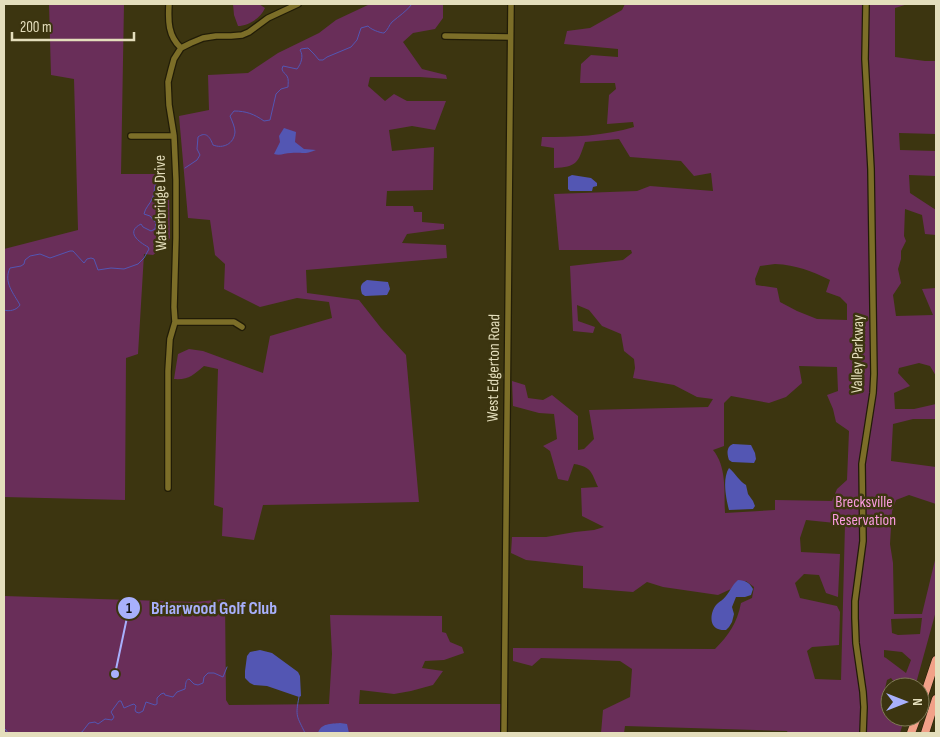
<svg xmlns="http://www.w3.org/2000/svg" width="940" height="737" font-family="'Sofia Sans Condensed',sans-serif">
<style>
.green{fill:#692e59;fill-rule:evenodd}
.water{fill:#5356b3}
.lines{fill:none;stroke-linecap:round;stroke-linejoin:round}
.stream{stroke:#5356b3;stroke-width:1}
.minor-casing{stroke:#211c07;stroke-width:8}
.highway-casing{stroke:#211c07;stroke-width:9}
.minor{stroke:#7c6e28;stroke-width:5.5}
.highway{stroke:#f1a188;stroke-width:8}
.labels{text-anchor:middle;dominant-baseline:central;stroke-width:5;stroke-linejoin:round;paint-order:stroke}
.street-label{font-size:16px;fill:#e4debc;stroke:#3c3510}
.park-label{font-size:16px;fill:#fa9bdf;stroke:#3c3510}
.leader{fill:none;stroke:#a8b0fc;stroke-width:2}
.callout-dot{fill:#a8b0fc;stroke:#3c3510;stroke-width:2}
.mark-label{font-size:15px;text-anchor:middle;font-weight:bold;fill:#111}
.callout-label{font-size:18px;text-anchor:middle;font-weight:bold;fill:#a8b0fc;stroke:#3c3510;stroke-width:5;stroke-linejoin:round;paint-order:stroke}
</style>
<rect width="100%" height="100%" fill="#3c3510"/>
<path class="green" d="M49,4H124L121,174H155L162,178L169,194L170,238L166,245L153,255L144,254L138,354L126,358L125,500L4,497V249L78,230L74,79L51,75Z
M233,4H259L265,8C261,18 248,26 238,26L234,15Z
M370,4H443V18L435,29L413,33L403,42L422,69L446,75L447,79L420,77H370L368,86L385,101L394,94L407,101H446L435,130L412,126L389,130L392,151L434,147L433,190L387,191L386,206H413L414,212H422V222L444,224V229L407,234L402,243L446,245L447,258L306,270L307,293L359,300L381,328L406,355L419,502L263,505L254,540L222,536L223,508L214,505L218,369L204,366C193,375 189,380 174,379L178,354L189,349L203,351L263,373L270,336L332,318L329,302L297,298L260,307L224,289L225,264L215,255L210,220L188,218L179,116L209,110L208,75L248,73L278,53L319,33L336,20Z
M625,4H908L895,8V57L925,61H936V134L899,133L900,150L936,151V176L909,175L910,193L936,210V235L925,234L922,215L905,209L904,236L906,241L901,251V259L898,269L901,283L893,295L896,316L933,315L922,289L936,288V376L930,366L919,363L899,368L898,373L910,386L894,393L895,409H914L936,404V419H913L893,424L891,461L936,467V504L909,495L896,500L892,511L890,544L893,563L894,614H922L936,556V611L915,687H898L891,678L887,680L883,697L890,704V717H905L900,733H788L787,731L625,726L624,733H601L603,710L630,697L632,669L620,661L541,658L532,666L513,661V648L715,649C729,635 737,623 741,603L752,598L754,587L746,581L731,589L718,595L663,587L647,582L633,592L583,588V566L526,560L511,553L512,537H546L575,532L594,530L604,527L582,516L581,488L598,487C591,472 592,467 574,464L568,481L558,479L550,451L543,446L557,439L554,414L539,413L513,406L512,381L525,385L528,398L543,400L552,395L578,416V450L584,449L594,439L589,410L708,407L713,399L697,397L674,385L633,378L635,368L634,359L624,351L621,334L602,326L589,310L577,305L578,321L595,327L593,333L573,331L570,266L623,260L632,253L631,250H559L554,194L637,191L650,186L713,191L711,173L694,176L681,161L630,157L619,139L585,142C578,163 577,167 554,168V148L541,146L542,137C573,137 605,136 634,127L633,122L607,124L609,95L616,89L615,83H580L581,64L591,55L618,57V49L564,44L567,31L590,28L622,10ZM775,264C797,265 811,271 830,280L826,292L840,297L847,304V320L817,319L797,311L780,302L777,288L756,285L755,279L760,266ZM799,366L837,367L838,391L827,395L833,409L836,422L849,431L847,480L837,489L832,501L775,500V510L725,513C724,492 727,467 713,450L724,446V403L731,396L769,403L786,397L802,383ZM806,520L845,524L841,680L815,679L807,651L812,647L839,645L840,612L837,606L800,598L795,583L804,574L819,575L826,593L838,597L840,554L801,552L800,538ZM922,618L920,634L898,635L892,633L891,619ZM884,650L902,652L911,660L906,673L886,658L884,657Z
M4,596L195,602L225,599L226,700L229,705L329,704L332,654L330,615L442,616V632L446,633L450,642L462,647L464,653L444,660L425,661L422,668L443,671L433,685L411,691L394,694L360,690L359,704H502V733H4Z"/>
<path class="water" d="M284,128L296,132L295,142L304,149L316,150C304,155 303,152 291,153C285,153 280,156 274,154L280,142L279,136Z
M572,175L591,178L597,183V186L593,187L592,191H570L568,189V177Z
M367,280L388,282L390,289L387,295L365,296L362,294C360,287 360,284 367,280Z
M733,444L751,445L755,453L756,459L754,463L732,462L729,460C727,454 726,447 733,444Z
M729,468C735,473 740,482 746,485L748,494L753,501L755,506L753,509L729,510C726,498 722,479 729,468Z
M738,580C746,581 748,581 753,589L751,595L745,597H736L732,607L734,614L732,622L729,627L726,630C723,630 720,630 718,629C708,625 711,610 717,604C720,601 723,600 726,596C731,590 732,585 738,580Z
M260,650L272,653L298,672L300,676L301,696L299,697L267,686L254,685L250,683L245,678V671L247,656L250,652Z
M340,723L347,724L349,733H318C321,723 331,724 340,723Z"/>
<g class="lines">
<path class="stream" d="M185,168L197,160L200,155L197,149L198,137C206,131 210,137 213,145C223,149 234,144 235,132C235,127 232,121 230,116L234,111C246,111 254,114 264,121L270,120L276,94L281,89L288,87C288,84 289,79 287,76C285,73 283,73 282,69L283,66L297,69C301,64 304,56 300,50L301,49L308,48L314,54L319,60H323L327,57L351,47L357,40L361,28L368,26C370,29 380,33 384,33C388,30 389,25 392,22C399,16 407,11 412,4
M4,310C9,312 17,310 20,305C14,294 3,282 10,268L21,266L24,264L25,260L30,256L40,254L50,258L70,251H73L84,263L87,259L91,258L94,259L98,270L111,268L124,269L138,264L144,258L149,249L148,247C139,242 125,232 141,224L143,227L151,231L155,229L156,223L150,216L144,214C145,208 150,204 152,199C155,193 154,187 156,181L166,177
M299,697C295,717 297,716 305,733
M4,728L6,730L8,733
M79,733L82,732L89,723L95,722L98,724L105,719L112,720L114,717L111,712L119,701H121L124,708L131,705L134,704L136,706L135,710L136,712L139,713L143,711L146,702L155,705L157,704V698L161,694L164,693L165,695L173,697L177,692L185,689C186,685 185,680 189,679L194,684L198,685L203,683L204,677L208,673H214L223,677L227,667"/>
<defs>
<path id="minor" d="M169,4C168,21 168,36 181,48
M445,36L510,37
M131,136H174
M175,322H234L242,327
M168,488V371L170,339L175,322L174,307L176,238V180L174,136L169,105L168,82L171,70L174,59L181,48L191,43L203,38L216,36H231L242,35L249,32L268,18L298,4
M504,733L511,4
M863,733L864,707L863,692L856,643L855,618V601L863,541L862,464L873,393L874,374L871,169L865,59L866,4"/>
<path id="highway" d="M920,708L936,660
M911,733L917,717
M925,733L936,699"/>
</defs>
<use href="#minor" class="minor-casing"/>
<use href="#highway" class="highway-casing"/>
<use href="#minor" class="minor"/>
<use href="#highway" class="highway"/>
</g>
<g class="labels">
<g class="street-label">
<text transform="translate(161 203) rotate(-91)">Waterbridge Drive</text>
<text transform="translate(858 354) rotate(-89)">Valley Parkway</text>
<text transform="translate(494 368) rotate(-89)">West Edgerton Road</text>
</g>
<g class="park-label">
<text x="864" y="502">Brecksville<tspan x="864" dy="18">Reservation</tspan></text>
</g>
</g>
<path class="leader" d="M115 674L129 608"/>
<g class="callout-dot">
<circle cx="115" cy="674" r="5"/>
<circle cx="129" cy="608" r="12"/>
</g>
<g class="mark-label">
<text x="129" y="613">1</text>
</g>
<g class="callout-label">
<text x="214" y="614">Briarwood Golf Club</text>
</g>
<rect width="940" height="737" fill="none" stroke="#e4debc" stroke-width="10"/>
<g transform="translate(905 702) rotate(90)"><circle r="24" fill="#3c3510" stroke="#7f7955"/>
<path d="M0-4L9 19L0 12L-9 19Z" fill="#a8b0fc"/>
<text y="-8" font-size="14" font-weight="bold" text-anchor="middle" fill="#e4debc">N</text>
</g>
<path d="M12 32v8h122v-8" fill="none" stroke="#e4debc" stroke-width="2.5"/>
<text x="20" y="32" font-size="15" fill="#e4debc" stroke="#3c3510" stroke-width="4" paint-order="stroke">200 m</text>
</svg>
